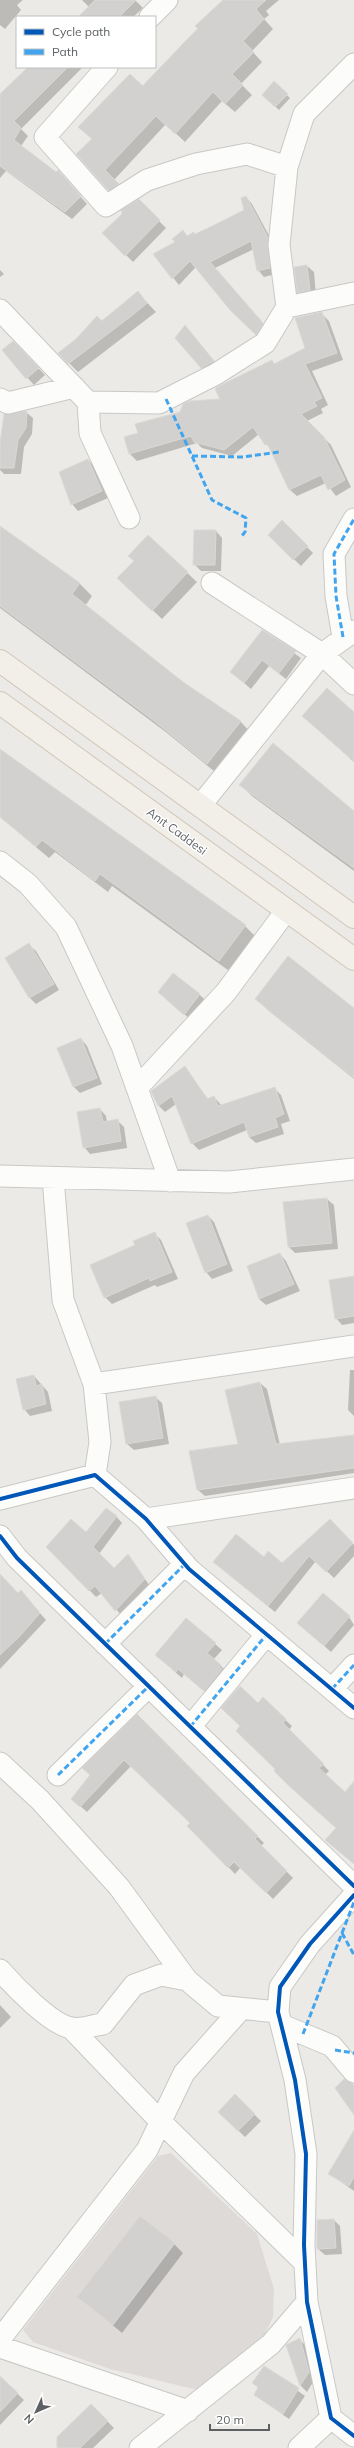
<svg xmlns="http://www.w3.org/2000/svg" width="354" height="2448" font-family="Mulish,sans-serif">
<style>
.education{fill:#dddad7}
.shadow{fill:#0003}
.building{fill:#d3d1d0;stroke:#dbd9d6}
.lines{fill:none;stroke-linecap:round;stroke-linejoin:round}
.minor-casing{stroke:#c8c8c7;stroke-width:23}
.major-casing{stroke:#d1c6b8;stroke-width:24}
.minor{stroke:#fcfcfb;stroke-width:21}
.major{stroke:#f2efe9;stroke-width:22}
.quiet{stroke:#40a5ee;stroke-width:3;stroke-dasharray:6 3;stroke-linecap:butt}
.cycleway-casing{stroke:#fff;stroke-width:6}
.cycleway{stroke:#0057b8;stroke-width:4}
.labels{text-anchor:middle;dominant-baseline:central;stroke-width:3;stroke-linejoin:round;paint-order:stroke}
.street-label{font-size:12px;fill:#5d6164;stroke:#fff}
</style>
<rect width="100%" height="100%" fill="#eceae7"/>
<path class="education" d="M171,2153L257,2234L274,2289L273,2317L265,2334L198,2390L110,2369L33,2342L23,2330L158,2156Z"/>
<path class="shadow" d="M0,0H23L17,5L21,10L5,29L0,25Z
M82,0H135L143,8L133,17H80L89,7Z
M225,0H279L266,11L269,15L264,19L273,29L252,51L262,62L241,84L252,95L235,112L222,101L185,142L166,124L114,180L127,194L118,199L77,154Z
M29,67H83L21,129L28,136L21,146L65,179L87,204L72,219L6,171L0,178V96Z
M274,83L290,98L279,110L263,95Z
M246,197L252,204L274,245L276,274L264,277L258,270L254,249L215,268L269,330L263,340L237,316L196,267L179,285L154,254L245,210Z
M139,201L166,228L133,262L104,233L124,212Z
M307,266L314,272L316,296L305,299L298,292Z
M0,270L4,274L0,277Z
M138,293L156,312L78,372L59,353Z
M322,314L329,321L343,360L312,371L328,405L321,409L323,413L307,421L331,445L351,487L336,496L326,483L297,496L290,490L273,452L259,434L232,456L202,448L197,443L137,461L130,454L139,434L222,400L272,362L275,365L307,348Z
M191,333L220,368L208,374L202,368Z
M13,342L45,375L34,385L3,351Z
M26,412L33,418L32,434L24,447L21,474H4L0,470V450Z
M88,460L94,466L108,498L78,511L72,504Z
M282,522L313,553L301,566L269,535Z
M0,527L79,583L92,596L85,606L182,683L241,722L253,735L220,776L167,733L0,608Z
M216,531L222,538L221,571H201L194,564Z
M148,536L197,582L162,619L128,587L135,561Z
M263,631L301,658L286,679L269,666L251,689L231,672Z
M354,713V762L315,727Z
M0,750L245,926L257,938L232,973L112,886L108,892L55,852L49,858L0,817Z
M241,785L354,812V871L252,796Z
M29,945L36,951L59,990L36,1004L30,998L6,958Z
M199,994L206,1001L191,1020L166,998Z
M256,999L354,1011V1079L269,1011Z
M81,1039L87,1046L102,1084L80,1093L74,1087Z
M185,1068L208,1099L214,1097L222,1106L275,1089L281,1095L290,1121L281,1124L284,1134L256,1143L249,1137L247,1130L199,1150L192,1143L176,1104L165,1112L158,1105Z
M100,1109L106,1116L107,1122L117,1120L124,1127L127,1148L90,1154L84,1147Z
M327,1199L334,1205L338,1249L295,1253L289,1247L284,1203Z
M208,1216L214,1222L233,1271L212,1279L206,1272Z
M155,1234L161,1240L178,1279L157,1287L155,1285L112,1304L105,1297Z
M280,1254L286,1261L300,1291L266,1305L259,1299Z
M354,1279V1323L342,1325L336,1318Z
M350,1370H354V1416L348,1410Z
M34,1376L48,1392L52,1411L30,1416L24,1409Z
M260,1383L267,1389L280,1445L354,1437V1473L205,1496L198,1490L239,1444Z
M155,1397L162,1403L169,1444L134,1450L127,1444Z
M116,1516L122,1523L99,1554L114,1569L128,1556L150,1586L122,1616L102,1593L96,1597L47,1547L86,1534Z
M330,1521L354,1545V1556L334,1578L316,1561L275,1612L221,1568L264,1558L283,1564Z
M0,1575L19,1594L27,1598L46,1620L0,1669Z
M349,1617L354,1625L331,1652L298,1623Z
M186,1619L222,1650L214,1659L227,1672L211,1697L184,1674L182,1678L156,1655Z
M263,1699L292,1726L289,1730L329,1771L325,1775L346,1793L354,1783V1864L333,1846L338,1828L277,1769L258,1704Z
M137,1716L264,1843L261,1846L293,1878L273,1899L241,1867L235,1874L189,1826L191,1823L131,1766L87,1812L79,1805Z
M0,2005L11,2017L0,2028Z
M235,2096L261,2121L245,2137L219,2112Z
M354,2153V2191L330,2174Z
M334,2220L340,2226L342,2254L325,2255L318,2249Z
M174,2244L183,2253L122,2333L79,2297Z
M299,2339L306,2346L315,2379L307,2392L301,2386L287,2346Z
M264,2367L305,2396L289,2419L255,2395L259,2388L253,2383Z
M1,2378L24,2400L0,2425V2380Z
M91,2405L114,2428L93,2448H59Z"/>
<path class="building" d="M95,0H136L119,17H78Z
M223,0H266L256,9L264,19L243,41L254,52L232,74L243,85L225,104L213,92L175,134L156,116L105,170L119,184L108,190L76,154L92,139L78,127L130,74L143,86L198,29L195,26Z
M28,67H68L14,121L21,128L14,140L56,172L58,170L81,196L65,212L0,166V94Z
M274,81L288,94L275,107L262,95Z
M246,196L268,238L270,268L257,271L251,241L210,262L263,323L256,335L230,310L190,261L172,279L153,254L175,242L172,239L183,230L187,236L194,232L195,235L244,210L241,198Z
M139,199L160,220L125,256L102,233L122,214L121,210Z
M307,265L310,290L297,293L294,267Z
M138,291L147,303L134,314L68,364L58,353L76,339L97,316L102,321Z
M322,312L337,353L305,364L322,398L314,402L317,406L301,414L324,437L345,480L328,490L321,475L289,490L268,445H265L253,427L224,450L194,442L191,436L129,454L124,437L138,433L135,424L180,412L183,404L190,401L220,399L215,389L217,387L272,360L274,364L305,348L295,318Z
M185,325L214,361L201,368L175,338Z
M13,341L39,368L26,379L2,350Z
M27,411L26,428L18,440L14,468H0V443L4,414Z
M88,459L102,491L71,505L59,472Z
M282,520L308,546L293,560L268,535Z
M0,526L80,583L72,594L183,682L241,721L207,764L153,720L0,606Z
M194,530H216L215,565H193Z
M148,535L188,572L152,611L117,578L134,561L128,556Z
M262,630L296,651L279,673L262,660L244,683L230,672Z
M327,688L354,712V761L302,716Z
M273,743L354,811V868L239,785Z
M0,749L246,925L219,961L100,874L95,881L42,840L36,847L0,816Z
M29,943L54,984L29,998L5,958Z
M288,956L354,1008V1078L255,999Z
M173,973L200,994L184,1015L158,992Z
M81,1038L97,1078L73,1087L57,1048Z
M185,1066L207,1099L214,1096L218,1106L275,1087L284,1114L275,1118L278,1127L249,1137L244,1122L191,1144L172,1096L158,1106L151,1091Z
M100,1108L103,1122L118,1119L121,1141L83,1148L77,1112Z
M327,1198L332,1243L288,1247L283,1202Z
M208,1215L227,1264L205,1273L186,1223Z
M155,1232L172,1272L150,1281L149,1278L104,1298L90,1265L135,1245L133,1241Z
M280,1253L294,1284L259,1299L247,1266Z
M354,1276V1316L335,1319L329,1280Z
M34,1375L36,1386L42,1384L46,1404L23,1410L16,1379Z
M260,1382L276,1444L354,1435V1468L197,1490L189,1451L238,1444L225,1390Z
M156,1396L163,1438L126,1444L119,1402Z
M106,1508L117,1516L93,1547L114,1568L128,1554L145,1579L115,1611L95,1586L89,1591L46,1547L71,1519L86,1532Z
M330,1519L353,1543L326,1572L309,1556L268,1606L213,1562L236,1534L264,1557L268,1551L282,1563Z
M0,1574L18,1593L21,1590L40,1613L20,1636L0,1655Z
M323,1593L350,1616L324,1646L297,1623Z
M186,1618L216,1643L207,1653L221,1665L219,1667L222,1669L204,1691L178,1669L176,1672L155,1655Z
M240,1686L258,1703L263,1697L286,1719L283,1723L324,1764L319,1768L345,1792L354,1781V1864L325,1840L336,1828L288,1785L274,1771L275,1769L236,1731L240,1726L221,1708Z
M137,1714L258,1836L255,1839L287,1871L266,1893L234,1862L228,1868L187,1826L190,1823L124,1760L80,1807L71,1799L90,1775L82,1768Z
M344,2079L354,2085V2115L335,2088Z
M235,2094L255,2114L238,2131L218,2112Z
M354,2130V2177L349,2186L328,2174Z
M140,2216L175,2243L113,2325L77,2297Z
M334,2219L336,2248L317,2249V2220Z
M300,2338L309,2372L300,2386L286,2345Z
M264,2366L299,2388L283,2414L254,2395L258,2387L252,2383Z
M0,2376L18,2393L0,2412Z
M91,2404L108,2421L80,2448H57V2437Z"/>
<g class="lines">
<defs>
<path id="minor" d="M150,17L167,0
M107,67L45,137L106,206L147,180L196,164L247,154L287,167
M287,307L279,245L287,167L304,114L354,64
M0,310L88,402L159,403L216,374L265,343L287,307L354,293
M0,399L8,403L74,387
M88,402L90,433L129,518
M212,583L322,654L354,684
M343,637L336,596L334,554L354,519
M200,806L322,654L354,631
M0,862L28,884L66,927L122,1046L170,1181
M137,1088L226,992L286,911
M0,1176L229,1182L354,1169
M53,1178L63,1300L94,1384L100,1442L95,1475
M94,1384L354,1346
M0,1499L95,1475L146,1519L189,1569L354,1708
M146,1519L354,1488
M0,1536L17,1558L354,1886
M105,1644L185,1564
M332,1689L354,1665
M190,1727L267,1634
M0,1763L40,1800L119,1887L187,1980
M58,1775L149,1686
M354,1895L310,1944L280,1987L278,2012L295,2080L306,2154L304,2245L307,2302L331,2418L354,2436
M0,1970C13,1985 52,2026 72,2028C81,2030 94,2025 103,2024L134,1985L161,1975L187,1980L218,2006L278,2012
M282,2025L332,2046L354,2072
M72,2029L160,2121L305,2263
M0,2339L147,2150L184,2073L241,2009
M0,2347L188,2411
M140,2448L271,2344L307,2302
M299,2448L331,2418"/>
<path id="major" d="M0,661L354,917
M0,703L354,959"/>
</defs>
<use href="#minor" class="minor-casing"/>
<use href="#major" class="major-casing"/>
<use href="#minor" class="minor"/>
<use href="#major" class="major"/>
<path class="quiet" d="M166,399L212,500L246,518L245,532L241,537
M192,456L243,457L279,452
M343,637L336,596L334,554L354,519
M105,1644L185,1564
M332,1689L354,1665
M190,1727L267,1634
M58,1775L149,1686
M342,1933L354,1955
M303,2034L354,1902
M335,2050L354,2053"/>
<defs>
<path id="cycleway" d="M0,1499L95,1475L146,1519L189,1569L354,1708
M0,1536L17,1558L354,1886
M354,1895L310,1944L280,1987L278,2012L295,2080L306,2154L304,2245L307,2302L331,2418L354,2436"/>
</defs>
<use href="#cycleway" class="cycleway-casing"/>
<use href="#cycleway" class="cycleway"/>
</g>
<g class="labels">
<g class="street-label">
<text transform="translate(177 831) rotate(36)">Anıt Caddesi</text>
</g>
</g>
<rect x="16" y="16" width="140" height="52" fill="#ffffff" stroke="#bec0c1"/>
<rect x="24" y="29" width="20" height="6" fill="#0057b8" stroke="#bec0c1"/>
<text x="52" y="36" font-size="12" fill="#5d6164">Cycle path</text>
<rect x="24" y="49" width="20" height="6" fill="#40a5ee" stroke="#bec0c1"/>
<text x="52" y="56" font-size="12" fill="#5d6164">Path</text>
<g transform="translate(36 2412) rotate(225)" stroke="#ffffff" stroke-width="3" paint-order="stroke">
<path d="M0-3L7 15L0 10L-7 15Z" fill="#5d6164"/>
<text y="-6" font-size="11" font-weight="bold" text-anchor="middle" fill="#5d6164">N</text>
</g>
<path d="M210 2424v6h59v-6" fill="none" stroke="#5d6164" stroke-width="2"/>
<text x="216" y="2424" font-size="12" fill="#5d6164" stroke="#ffffff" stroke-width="3" paint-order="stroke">20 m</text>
</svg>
